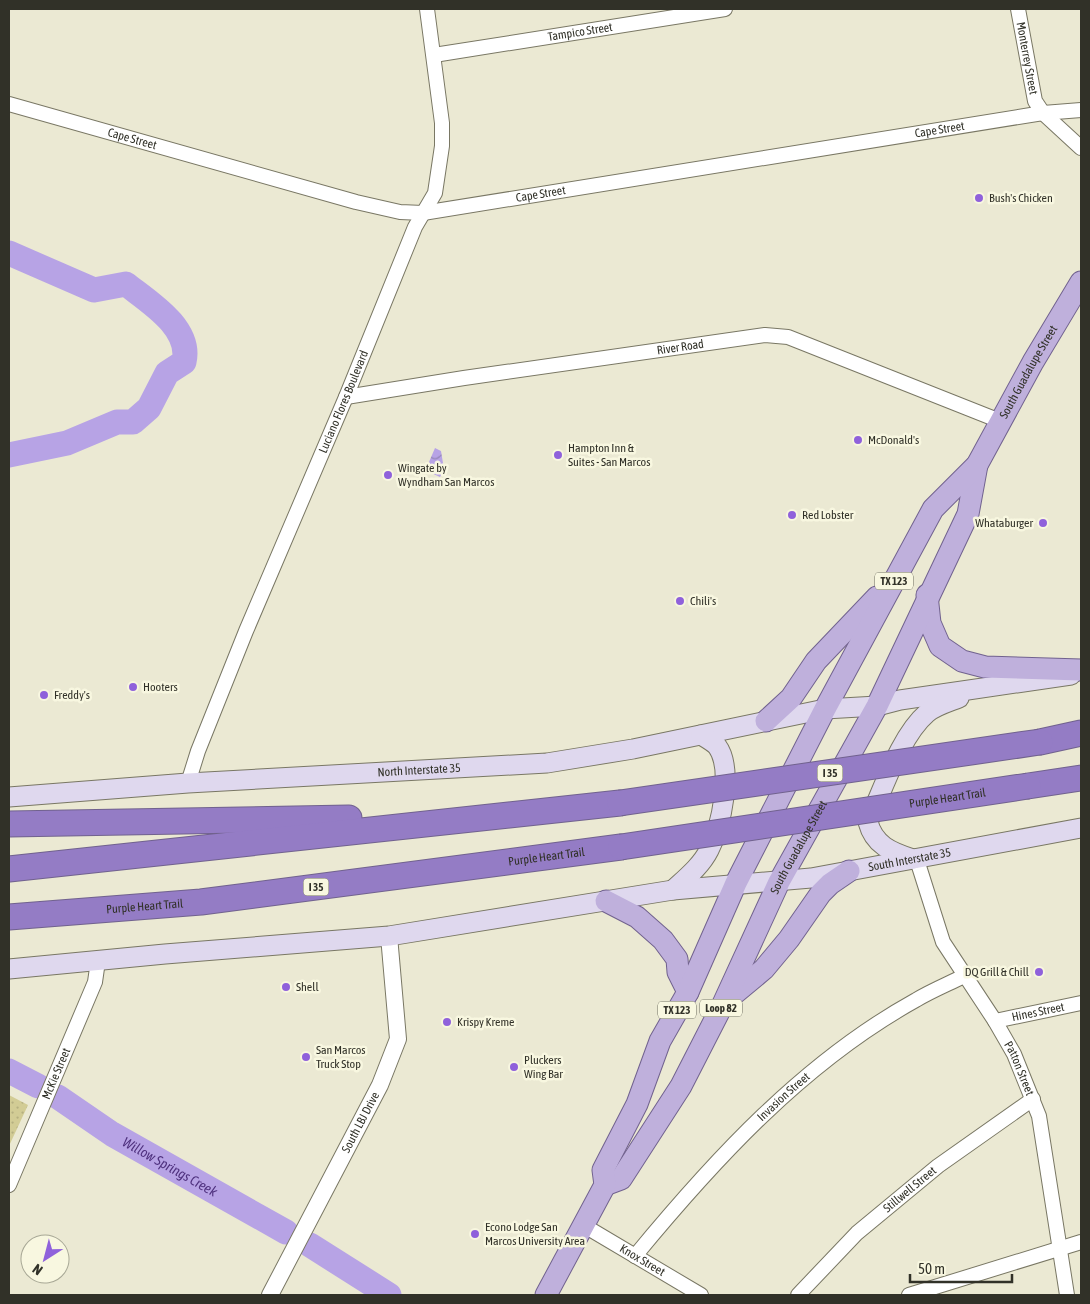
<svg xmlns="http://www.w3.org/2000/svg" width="1090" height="1304" font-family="'Asap Condensed',sans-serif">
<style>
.grass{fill:url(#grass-dots)}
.water{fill:url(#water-waves)}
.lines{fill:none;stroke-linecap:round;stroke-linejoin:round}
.river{stroke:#b7a3e5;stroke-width:25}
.minor-casing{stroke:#797764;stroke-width:16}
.tertiary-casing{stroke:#797764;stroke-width:18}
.secondary-casing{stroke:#797764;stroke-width:21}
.primary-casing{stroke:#71628e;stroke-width:23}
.motorway-casing{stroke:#71628e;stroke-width:27}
.minor{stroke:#fff;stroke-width:14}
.tertiary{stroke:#fff;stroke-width:16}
.secondary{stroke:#dfd8ee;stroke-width:19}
.primary{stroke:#bfb0dc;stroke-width:21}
.motorway{stroke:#947cc5;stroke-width:25}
.motorway-bridge-casing{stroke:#71628e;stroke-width:27;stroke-linecap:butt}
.motorway-bridge{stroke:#947cc5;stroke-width:25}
.poi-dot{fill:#8f61db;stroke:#f8f7e0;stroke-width:2}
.labels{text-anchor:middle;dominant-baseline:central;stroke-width:5;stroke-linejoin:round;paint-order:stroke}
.shield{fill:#f8f7e0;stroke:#6d6c5f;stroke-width:1}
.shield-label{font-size:11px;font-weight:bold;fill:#313128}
.street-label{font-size:12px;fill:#313128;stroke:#f8f7e0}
.poi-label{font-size:12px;fill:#313128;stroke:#f8f7e0;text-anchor:start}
.water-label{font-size:14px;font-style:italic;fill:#50327f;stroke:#f8f7e0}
</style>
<defs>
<pattern id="grass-dots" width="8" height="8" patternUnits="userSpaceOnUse" patternTransform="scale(1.25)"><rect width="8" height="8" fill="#d2cc95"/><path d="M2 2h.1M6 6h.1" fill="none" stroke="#b5b080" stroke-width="1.8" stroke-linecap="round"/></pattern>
<pattern id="water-waves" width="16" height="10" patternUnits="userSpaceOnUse" patternTransform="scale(1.25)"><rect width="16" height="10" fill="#b7a3e5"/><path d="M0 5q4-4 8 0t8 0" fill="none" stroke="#9585ba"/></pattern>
</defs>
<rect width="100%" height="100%" fill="#ebe9d3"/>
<path class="grass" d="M9,1095L28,1105L9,1146Z"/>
<path class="water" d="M435,448L441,451L444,469L440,477L429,472L432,467L429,462Z"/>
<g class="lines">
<g class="river">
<path d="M9,253L94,290L126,284C149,302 192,328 184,362L167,373L149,408L133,422H117L67,443L9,455"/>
<path d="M9,1071L38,1086"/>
<path id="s1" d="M58,1097L112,1134L286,1232"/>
<path d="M310,1245L389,1295"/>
</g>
<defs>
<g id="minor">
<path id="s2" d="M1018,9L1035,101L1043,113L1081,148"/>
<path id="s3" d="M434,55L725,9"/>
<path id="s4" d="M9,104L356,202L400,212L423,213L1043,113L1081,110"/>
<path id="s5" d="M346,397L464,378L765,335L788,337L1000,421"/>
<path id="s6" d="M188,783L198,751L246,631L346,397L415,227L435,193L442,146V123L427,9"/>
<path id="s7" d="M917,860L943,942L995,1021L1014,1054L1039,1116L1067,1295"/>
<path id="s8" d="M995,1021L1081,1003"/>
<path id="s9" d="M9,1185L95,982L98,961"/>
<path id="s10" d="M583,1225L701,1295"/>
<path id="s11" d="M635,1256C715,1159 804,1062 916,1000C931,991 948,984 964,976"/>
<path id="s12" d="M798,1295L857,1233L938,1166L1033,1099"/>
<path d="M909,1295L1081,1242"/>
</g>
<g id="tertiary">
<path id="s13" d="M270,1295L380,1085L398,1039L389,936"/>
</g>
<g id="secondary">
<path id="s14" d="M9,797L188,783L547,763L633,749L825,709L877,706L900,700L1071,675"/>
<path d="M913,859C891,852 874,845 868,822C883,790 900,736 927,713C935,706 949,702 959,698"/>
<path d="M673,890C686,878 701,866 709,850C721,827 734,769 717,746C713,742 706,738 701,735"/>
<path id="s15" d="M9,969L165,954L389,936L673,890L811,878L1081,828"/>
</g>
<g id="primary">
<path d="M927,595L930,623L940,646L962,661L985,667L1081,670"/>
<path d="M766,721L791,698L816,661L877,597"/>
<path d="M606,901L637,917L663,940L677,959L678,972L688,992"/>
<path d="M728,999L764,969L789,939L821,893L830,884L849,871"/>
<path id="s16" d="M605,1185L621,1179L681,1086L723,1004L779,882L877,706L968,514L977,465"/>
<path id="s17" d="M546,1295L605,1185L603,1170L637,1104L660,1041L688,992L736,883L825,709L933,509L977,465L1033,362L1081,282"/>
</g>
<g id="motorway">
<path d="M1040,742L1081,733"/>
<path d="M1028,786L1081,778"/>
<path d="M9,824L349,818"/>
<path d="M9,869L620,803"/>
<path id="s18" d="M9,917L201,902L621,847"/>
</g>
</defs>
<use href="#minor" class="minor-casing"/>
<use href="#tertiary" class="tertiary-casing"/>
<use href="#secondary" class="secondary-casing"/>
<use href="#primary" class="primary-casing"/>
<use href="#motorway" class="motorway-casing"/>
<use href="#minor" class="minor"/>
<use href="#tertiary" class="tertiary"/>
<use href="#secondary" class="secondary"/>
<use href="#primary" class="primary"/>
<use href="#motorway" class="motorway"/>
<defs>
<g id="motorway-bridge">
<path d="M620,803L1040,742"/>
<path id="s19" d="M621,847L1028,786"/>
</g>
</defs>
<use href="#motorway-bridge" class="motorway-bridge-casing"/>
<use href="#motorway-bridge" class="motorway-bridge"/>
</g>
<g class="poi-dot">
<circle cx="979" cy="198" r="5"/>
<circle cx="858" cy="440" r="5"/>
<circle cx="558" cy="455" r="5"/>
<circle cx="388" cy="475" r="5"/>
<circle cx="792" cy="515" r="5"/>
<circle cx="1043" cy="523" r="5"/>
<circle cx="680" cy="601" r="5"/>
<circle cx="133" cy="687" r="5"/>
<circle cx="44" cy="695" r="5"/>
<circle cx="1039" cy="972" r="5"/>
<circle cx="286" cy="987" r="5"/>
<circle cx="447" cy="1022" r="5"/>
<circle cx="306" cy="1057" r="5"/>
<circle cx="514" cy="1067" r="5"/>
<circle cx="475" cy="1234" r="5"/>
</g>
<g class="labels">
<g class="shield">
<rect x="875" y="572.5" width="38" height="17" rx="4"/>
<rect x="817.5" y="764.5" width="25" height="17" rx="4"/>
<rect x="303.5" y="878.5" width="25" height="17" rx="4"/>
<rect x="700" y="999.5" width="42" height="17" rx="4"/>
<rect x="658" y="1001.5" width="38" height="17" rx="4"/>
</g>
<g class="shield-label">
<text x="894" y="581">TX 123</text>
<text x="830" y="773">I 35</text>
<text x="316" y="887">I 35</text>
<text x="721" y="1008">Loop 82</text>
<text x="677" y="1010">TX 123</text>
</g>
<g class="street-label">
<text stroke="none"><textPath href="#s3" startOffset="148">Tampico Street</textPath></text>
<text stroke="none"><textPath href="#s2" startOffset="50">Monterrey Street</textPath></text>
<text stroke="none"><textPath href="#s4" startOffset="952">Cape Street</textPath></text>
<text stroke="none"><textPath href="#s4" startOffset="128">Cape Street</textPath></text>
<text stroke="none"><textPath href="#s4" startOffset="548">Cape Street</textPath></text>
<text stroke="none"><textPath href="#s5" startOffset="338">River Road</textPath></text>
<text stroke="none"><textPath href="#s17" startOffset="1048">South Guadalupe Street</textPath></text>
<text stroke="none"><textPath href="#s6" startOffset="412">Luciano Flores Boulevard</textPath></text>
<text stroke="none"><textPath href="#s14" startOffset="411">North Interstate 35</textPath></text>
<text stroke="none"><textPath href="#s19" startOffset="330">Purple Heart Trail</textPath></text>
<text stroke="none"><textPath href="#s16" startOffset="394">South Guadalupe Street</textPath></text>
<text stroke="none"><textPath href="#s18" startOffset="541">Purple Heart Trail</textPath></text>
<text stroke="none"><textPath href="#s15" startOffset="908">South Interstate 35</textPath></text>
<text stroke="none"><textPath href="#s18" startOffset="136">Purple Heart Trail</textPath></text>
<text stroke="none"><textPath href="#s8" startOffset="44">Hines Street</textPath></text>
<text stroke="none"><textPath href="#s7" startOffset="234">Patton Street</textPath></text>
<text stroke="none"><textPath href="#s9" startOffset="121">McKie Street</textPath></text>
<text stroke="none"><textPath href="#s11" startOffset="218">Invasion Street</textPath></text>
<text stroke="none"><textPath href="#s13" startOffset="195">South LBJ Drive</textPath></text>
<text stroke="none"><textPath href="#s12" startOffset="154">Stillwell Street</textPath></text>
<text stroke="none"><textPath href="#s10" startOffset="69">Knox Street</textPath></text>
</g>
<g class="poi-label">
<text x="989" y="198">Bush's Chicken</text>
<text x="868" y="440">McDonald's</text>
<text x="568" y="448">Hampton Inn &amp;<tspan x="568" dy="14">Suites - San Marcos</tspan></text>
<text x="398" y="468">Wingate by<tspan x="398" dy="14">Wyndham San Marcos</tspan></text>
<text x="802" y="515">Red Lobster</text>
<text x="1033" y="523" text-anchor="end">Whataburger</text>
<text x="690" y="601">Chili's</text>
<text x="143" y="687">Hooters</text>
<text x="54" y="695">Freddy's</text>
<text x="1029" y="972" text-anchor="end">DQ Grill &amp; Chill</text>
<text x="296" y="987">Shell</text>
<text x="457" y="1022">Krispy Kreme</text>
<text x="316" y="1050">San Marcos<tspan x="316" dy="14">Truck Stop</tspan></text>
<text x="524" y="1060">Pluckers<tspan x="524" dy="14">Wing Bar</tspan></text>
<text x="485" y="1227">Econo Lodge San<tspan x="485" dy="14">Marcos University Area</tspan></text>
</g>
<g class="water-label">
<text stroke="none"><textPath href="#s1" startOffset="132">Willow Springs Creek</textPath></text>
</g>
</g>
<rect width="1090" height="1304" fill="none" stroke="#313128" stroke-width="20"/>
<g transform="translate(45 1259) rotate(216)"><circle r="24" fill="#f8f7e0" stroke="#a8a896"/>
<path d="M0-4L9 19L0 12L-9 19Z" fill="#8f61db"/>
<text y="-8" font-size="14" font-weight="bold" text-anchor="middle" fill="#313128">N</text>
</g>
<path d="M910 1274v8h102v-8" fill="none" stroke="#313128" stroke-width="2.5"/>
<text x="918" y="1274" font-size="15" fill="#313128" stroke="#f8f7e0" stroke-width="4" paint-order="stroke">50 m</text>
</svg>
